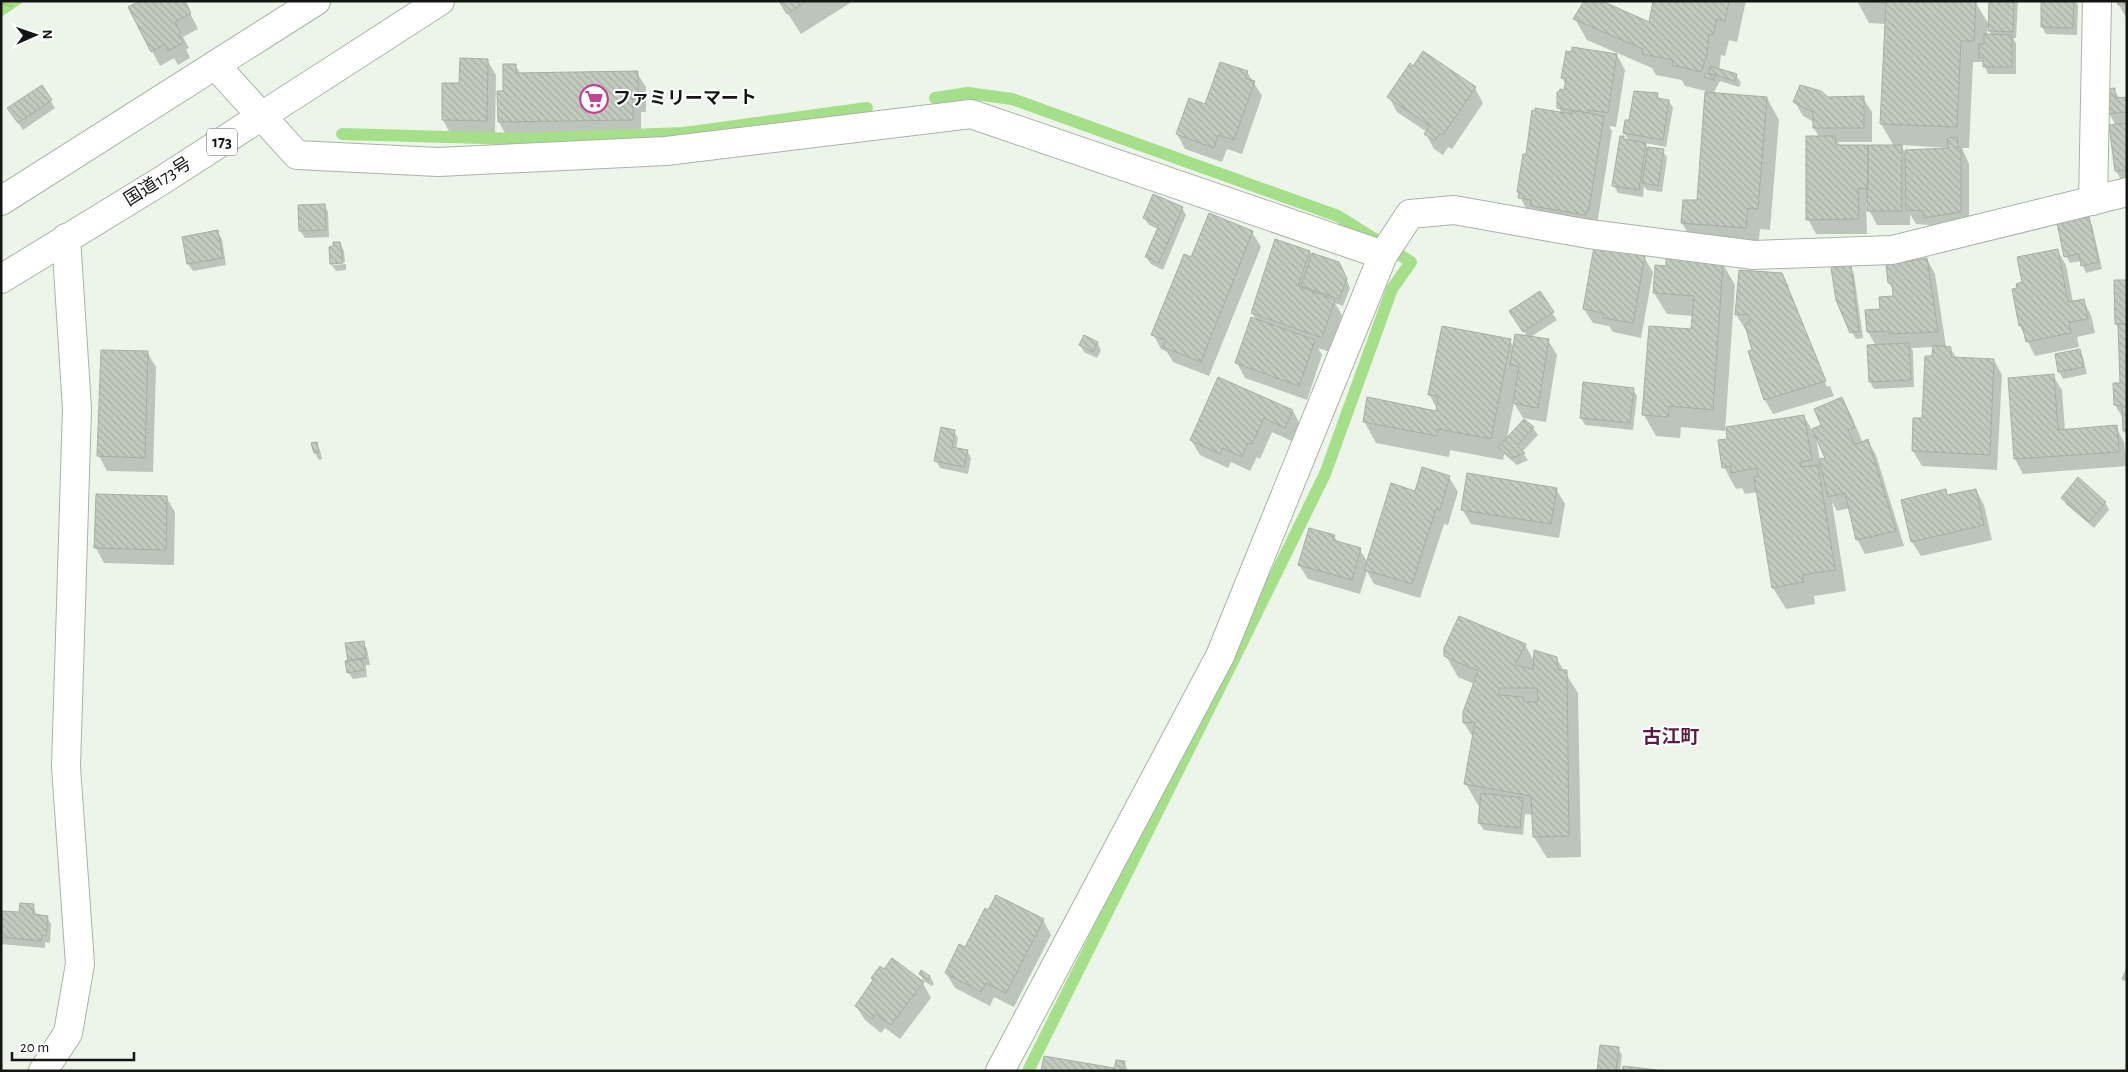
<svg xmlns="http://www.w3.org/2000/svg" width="2128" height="1072" font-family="'Alegreya Sans','Noto Sans JP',sans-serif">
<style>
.water{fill:url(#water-ripples)}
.shadow{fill:#0003;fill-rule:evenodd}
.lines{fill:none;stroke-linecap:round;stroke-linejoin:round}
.stream{stroke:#a5df8a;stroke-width:12}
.building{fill:url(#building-back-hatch);stroke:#a7aea4;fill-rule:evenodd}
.street-casing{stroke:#abb2a7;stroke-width:30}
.highway-casing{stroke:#abb2a7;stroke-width:30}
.street{stroke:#fff;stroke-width:28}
.highway{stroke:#fff;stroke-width:28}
.labels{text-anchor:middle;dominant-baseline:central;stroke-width:4;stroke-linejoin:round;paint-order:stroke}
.shield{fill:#fff;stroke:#5a5c5a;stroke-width:1}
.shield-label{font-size:16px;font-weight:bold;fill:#141613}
.poi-label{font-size:18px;font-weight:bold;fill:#141613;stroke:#fff;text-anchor:start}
.street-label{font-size:18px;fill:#141613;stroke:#fff}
.neighbourhood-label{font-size:19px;font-weight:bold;fill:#591d42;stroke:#fff}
</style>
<defs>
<pattern id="water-ripples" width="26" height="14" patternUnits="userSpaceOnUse" patternTransform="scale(1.25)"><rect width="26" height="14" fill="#a5df8a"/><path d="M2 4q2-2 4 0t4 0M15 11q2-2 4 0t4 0" fill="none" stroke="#8dbf76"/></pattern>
<pattern id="building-back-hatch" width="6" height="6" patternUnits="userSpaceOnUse" patternTransform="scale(1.25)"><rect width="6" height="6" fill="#c3cbc0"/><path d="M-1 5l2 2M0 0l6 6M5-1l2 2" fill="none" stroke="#a7aea4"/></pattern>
</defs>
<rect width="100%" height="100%" fill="#edf5ea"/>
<path class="water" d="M1,1H25L1,17Z"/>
<path class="shadow" d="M184,1L198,29L183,37L189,48L186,49L190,58L178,65L174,58L160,66L152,51Z
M780,1H849L850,3L801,34Z
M1651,1H1746L1737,42L1729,40L1725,56L1721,55L1719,70L1736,75L1741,83L1739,87L1720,81L1713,94L1767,98L1779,120L1770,230L1760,229L1758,250L1695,245L1682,223L1684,201L1698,202L1706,91L1685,86L1682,80L1656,75L1652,68L1587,40L1575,19L1650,24L1654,6Z
M1857,1H1975L1989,25L1990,1H2018L2016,38H2013L2016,43V74H1988L1983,62H1973L1969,148H1962L1969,164V227L1933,233L1929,225L1916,224L1910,214V225H1877L1869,210V203H1866L1867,234H1816L1808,219L1819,137L1814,128V122L1803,116L1795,102L1827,98H1863L1872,112V142H1838L1840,146H1894L1881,124L1886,24L1869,23ZM1987,27L1990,32L1992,36H1987ZM1901,145L1951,148V150L1906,155Z
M2043,1H2075L2078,5L2077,35L2046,34L2042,27Z
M2127,1V19L2119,5Z
M1617,55L1625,70L1616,127L1609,126L1612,131L1597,225L1528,213L1518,192L1527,156L1562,114L1557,105L1565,92L1566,84L1562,78Z
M487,60L496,75L495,135H451L443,120L461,84Z
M515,65L521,74L637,73L646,87V112H641V134L507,137L499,122L505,92Z
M1247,72L1262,96L1242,154L1227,149L1222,162L1185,149L1177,134L1206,105Z
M42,87L55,108L23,130L13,115Z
M1475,88L1483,103L1452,149L1448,147L1443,155L1434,149L1426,134L1427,132L1397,112L1389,97Z
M2114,90L2120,99L2127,98V185L2125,186L2116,171V126L2109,113Z
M1657,94L1660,100L1669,101L1673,108L1666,147L1645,143L1648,148L1663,151L1667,158L1662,192L1647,190L1644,186L1643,197L1618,193L1614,186L1625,140L1629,141L1624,133L1630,122Z
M324,205L328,212L329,237L305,238L300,231V206Z
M1182,208L1186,215L1163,270L1151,264L1146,257L1158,229L1149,225L1144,218Z
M2088,218L2092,225L2102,269L2086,273L2081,261L2070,263L2066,256Z
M217,232L222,239L226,265L193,271L188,264L184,238Z
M1252,232L1261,247L1209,376L1173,362L1167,352L1161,349L1153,334L1192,258Z
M340,243L344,251L345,262L333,263V265L346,264V270L336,271L331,264L330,248Z
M2057,250L2066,265L2073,302L2083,300L2091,315L2095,333L2077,337L2079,347L2035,356L2020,326L2014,290L2019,289Z
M1310,252L1312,256L1343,271L1350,288L1343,306L1335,303L1342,315L1330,352L1318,348L1322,355L1307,400L1245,378L1237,363L1256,320L1252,313Z
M1644,257L1653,272L1641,338L1613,332L1609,326L1593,323L1584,309Z
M1927,259L1935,274L1946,347L1950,348L1957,359L1994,360L2002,375L1997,470L1922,466L1913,451L1923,420L1934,347L1911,348L1913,351L1914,387L1874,389L1870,382L1876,346L1868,332L1881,310L1894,297V291L1889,283Z
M1723,264L1735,285L1725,431L1681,427L1680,438L1656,436L1644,415L1692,331L1693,316L1667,314L1654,293L1667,267Z
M1850,267L1854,274L1863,338L1856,339L1852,332Z
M1782,274L1789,287H1787L1827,387L1830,386L1834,396L1773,414L1765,400L1747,329H1745L1736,314Z
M2127,281V435L2124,431V420L2115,405L2121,384L2120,330L2116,324Z
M1552,313L1557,320L1529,338L1548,340L1557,355L1546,422L1523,418L1514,403L1507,438L1524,420L1533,428L1538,435L1522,452L1528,460L1517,465L1504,454L1503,460L1450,450L1449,457L1376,443L1364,421L1437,412V409L1429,394L1510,341L1514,348L1527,337L1521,326Z
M1097,342L1101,350L1097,358L1084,352L1080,345Z
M2079,350L2083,357L2087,374L2063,379L2059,372Z
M147,352L156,367L153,472L107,471L99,456Z
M2053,376L2062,390L2065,431L2116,427L2124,442L2127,466L2023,474L2015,459L2009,379Z
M1219,378L1293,411L1301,426L1294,442L1272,432L1260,459L1257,457L1250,471L1231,462L1228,468L1200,455L1191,440Z
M1633,389L1637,396L1633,430L1585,425L1581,418Z
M1842,398L1850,413L1863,443L1868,441L1876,455L1904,546L1865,554L1857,539L1850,508L1837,511L1832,502L1846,591L1814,596L1815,604L1786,609L1773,588L1758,492L1745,494L1742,488L1736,489L1724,467L1729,440L1804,416L1812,430L1823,426ZM1816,437L1827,459L1820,461Z
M954,431L958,438L956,449L967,451L971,458L968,474L940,468L936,461Z
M316,443L320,450L322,459L319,460L315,453Z
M1449,477L1458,492L1448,525L1444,524L1420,598L1374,584L1367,571L1360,594L1308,579L1299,565L1334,536L1338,543L1360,550L1368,563L1416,493Z
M1556,489L1565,504L1559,538L1471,524L1462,509Z
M1976,490L1984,505L1992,540L1921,556L1912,542L1945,491L1948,496Z
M166,497L175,512L174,565L104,563L96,548Z
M2063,498L2105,502L2109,510L2094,528L2067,505Z
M1459,618L1525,645L1534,661L1556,658L1578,693L1581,857L1547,858L1534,837L1533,815L1525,814L1523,835L1484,830L1479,823L1481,806L1478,805L1466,784L1474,739L1464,723V712L1474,684L1458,677L1446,656Z
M363,642L367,649L370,665H366L367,677L353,679L348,672L346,644Z
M33,905L37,916L47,917L51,924L50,943L45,942V948L1,944V912L20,914Z
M1043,920L1051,935L1014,1007L994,997L990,1006L955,988L946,973L965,949Z
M920,974L930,976L934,984L932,986L924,981Z
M923,983L931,998L900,1039L885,1028L881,1033L865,1020L856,1006Z
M1618,1048L1622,1055L1620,1071H1598Z
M1124,1062L1128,1071H1115Z"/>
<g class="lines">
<path class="stream" d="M935,98L968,93L1012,99L1338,216L1411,262L1392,289L1325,474L1235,657L1028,1071
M342,134L519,139L684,133L867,108"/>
</g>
<path class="building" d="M140,1H185L191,13L175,22L181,33L179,34L183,43L168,51L165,44L151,52L128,7Z
M779,1H807L787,14Z
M1584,1H1602L1649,22L1653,1H1729L1725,21L1717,19L1713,35L1709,34L1707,55L1701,72L1672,65L1673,60L1642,54L1643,49L1573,19Z
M1976,1L1974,41H1961L1957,127L1880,124L1886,3L1855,1Z
M1989,1H2014L2013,32L1988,31Z
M2041,1H2074L2073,28L2041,27Z
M2117,1H2127V3L2118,5Z
M1984,34L2012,35V67H1983V57L1979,58V44H1984Z
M1572,47L1617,54L1608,113L1589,110V113L1557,108V92H1559L1560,89L1564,90L1566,78H1561L1566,51L1572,52Z
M1423,51L1476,87L1443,135L1440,133L1435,141L1424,134L1430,126L1387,97L1410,63L1413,66Z
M460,58L488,59L487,121L442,120V83H459Z
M1220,62L1248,71L1245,78L1255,81L1234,140L1218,135L1214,148L1176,134L1189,98L1205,104Z
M503,64H516V73L638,71V97H633V120L498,122L497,91H503Z
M1710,66L1737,74L1735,81L1709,73Z
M1706,73L1715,75L1714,80L1704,77Z
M42,85L52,100L18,123L7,108Z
M1800,85L1821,91L1828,97L1864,96V128H1813V112L1793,102Z
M2115,88V98L2127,97V112L2108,114L2105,89Z
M1634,91L1658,93L1657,98L1669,100L1663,140L1623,133L1625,120H1629Z
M1705,92L1767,97L1758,209L1748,208L1746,228L1681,223L1683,200H1697Z
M1535,108L1572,114V110L1604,116L1589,210H1587L1586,215L1531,206V200L1518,198L1519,193L1517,192L1523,154H1526L1532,110L1535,111Z
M2127,123V170L2115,171L2109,125Z
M1620,136H1624V139L1646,143L1639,190L1612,186Z
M1806,136H1835L1836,145H1868V188L1858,189L1859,219L1806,220Z
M1957,137L1958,148H1961V212L1923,218V211L1906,210L1905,150L1948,148L1947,138Z
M1868,145H1902V211H1867Z
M1648,147L1664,149L1658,186L1642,183Z
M1153,194L1183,207L1159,263L1145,257L1159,225L1143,218Z
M325,204L326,230L299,231L298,205Z
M1209,213L1253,231L1201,362L1163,347L1166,340L1151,335L1184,254L1191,257Z
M2089,217L2099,262L2081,266L2079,254L2064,257L2057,223Z
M218,230L223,258L187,264L182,237Z
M1275,239L1310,251L1298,286L1335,300L1322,338L1251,313Z
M333,242H340L343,263L330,264L329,247L333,246Z
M1594,247L1645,256L1633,323L1603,318V313L1583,309Z
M2058,249L2068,302L2084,299L2088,319L2069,322L2071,333L2026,342L2022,325L2019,326L2012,289L2017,288L2016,284L2022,282L2017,257Z
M1312,253L1339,262L1347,279L1339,299L1301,286Z
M1666,258L1723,262L1713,410L1669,406L1668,417L1642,415L1649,326L1691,329L1694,296L1653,293L1655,265L1666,266Z
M1927,258L1938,332L1889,334V331L1867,332L1865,310L1880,309L1879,297L1893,296L1892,283H1888L1886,265Z
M1851,265L1859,331L1850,333L1836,300L1831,268Z
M1739,270L1782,273L1826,381L1764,400L1748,351L1752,350L1745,325L1751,320L1748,314L1735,315Z
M2114,280H2127V324H2115Z
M1540,291L1554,312L1523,332L1509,311Z
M1251,317L1315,340L1299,386L1235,363Z
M2118,324H2127V431H2123L2122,406L2114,405L2113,383H2120Z
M1442,326L1511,339L1491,439L1438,429L1437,436L1363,422L1367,397L1436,411L1438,396L1428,395Z
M1515,334L1549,339L1538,408L1513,403L1519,366L1510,365Z
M1084,335L1098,342L1093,352L1079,345Z
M1909,343L1911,380L1869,382L1867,345Z
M1933,345L1951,347V357L1994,359L1990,455L1912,451L1913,418H1922L1925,356H1932Z
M2080,349L2084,367L2058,372L2055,354Z
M101,350L148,351L145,458L97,456Z
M2054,374L2058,430L2117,425L2119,452L2014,459L2008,378Z
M1218,377L1293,410L1285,428L1264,418L1252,444L1248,443L1242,457L1223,448L1220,454L1190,440Z
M1583,382L1634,388L1630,423L1580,418Z
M1842,397L1855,428L1848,430L1855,445L1868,439L1896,531L1856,540L1845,493L1828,497L1819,459L1825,458L1812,429L1821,425L1814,409Z
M1804,415L1812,460L1800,462L1801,467L1818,465L1835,570L1802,575L1804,582L1772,588L1754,477L1758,476L1757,468L1731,473V466L1722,468L1718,440L1727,439L1726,427Z
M1524,419L1534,427L1517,446L1525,453L1512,458L1498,447Z
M941,427L955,430L952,447L968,450L964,467L934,461Z
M317,442L319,452L314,453L311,443Z
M1422,467L1450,476L1440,510L1436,509L1412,584L1364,570L1391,483L1415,491Z
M1467,473L1557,488L1551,524L1461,510Z
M2078,477L2106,502L2089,522L2061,498Z
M1946,489L1947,495L1976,489L1984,525L1911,542L1901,500Z
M96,494L167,496L166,550L94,548Z
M1309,528L1335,535L1333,540L1361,548L1352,580L1298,565Z
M1459,616L1526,644L1515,665L1533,669L1534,650L1557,657L1558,670H1567L1569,836L1533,837L1531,796L1464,784L1475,722L1463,723V712L1478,671L1444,656V648ZM1499,688H1537L1538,702H1524L1523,697L1499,695Z
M364,641L366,658L348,661L345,643Z
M362,658L364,670L347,673L345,661Z
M1481,793L1523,798L1520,828L1478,823Z
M996,895L1044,919L1006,993L986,983L981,992L945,973L959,944L965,947L985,908L988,910Z
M20,903L34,904L33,914L48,916L46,936L42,935L41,941L1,937V911L19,912Z
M892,958L924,982L891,1025L876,1014L873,1019L855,1006L873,980L871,978L880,966L884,969Z
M2127,968V981L2122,979Z
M921,970L930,976L928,980L919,974Z
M1600,1045L1619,1047L1616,1071H1597Z
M1044,1056L1114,1068V1071H1041Z
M1116,1060L1125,1061L1123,1071H1114Z
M1623,1066L1657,1070V1071H1622Z"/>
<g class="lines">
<defs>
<path id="street" d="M215,65L297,155L438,162L666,151L971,114L1383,255L1220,656L1000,1071
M2093,201L2097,1
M1383,255L1410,214L1454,210L1589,234L1754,255L1892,250L2127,192
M43,1071L68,1033L80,964L66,767L77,408L66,238"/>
<path id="highway" d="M1,201L316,1
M1,279L161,181L440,1"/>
</defs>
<use href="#street" class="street-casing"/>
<use href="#highway" class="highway-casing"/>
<use href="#street" class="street"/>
<use href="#highway" class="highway"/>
</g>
<defs>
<symbol id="supermarket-ring" viewBox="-11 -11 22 22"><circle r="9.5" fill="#fff" stroke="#c24491" stroke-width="1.5"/><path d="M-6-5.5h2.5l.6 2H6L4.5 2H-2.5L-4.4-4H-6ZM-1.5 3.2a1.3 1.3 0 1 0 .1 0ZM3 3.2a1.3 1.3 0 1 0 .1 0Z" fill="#c24491"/></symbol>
</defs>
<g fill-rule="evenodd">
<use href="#supermarket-ring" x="578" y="83" width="32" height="32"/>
</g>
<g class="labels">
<rect class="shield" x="207" y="128.5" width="30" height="27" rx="4"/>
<g class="shield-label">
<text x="222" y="142">173</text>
</g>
<g class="poi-label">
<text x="613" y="99">ファミリーマート</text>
</g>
<g class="street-label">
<text transform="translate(158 182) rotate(-32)">国道173号</text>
</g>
<g class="neighbourhood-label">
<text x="1671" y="737">古江町</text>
</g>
</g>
<rect width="2128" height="1072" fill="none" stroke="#141613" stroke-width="5"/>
<g transform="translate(35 35) rotate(88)" stroke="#ffffff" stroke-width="4" paint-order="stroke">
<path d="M0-4L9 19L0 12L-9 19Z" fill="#141613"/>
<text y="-8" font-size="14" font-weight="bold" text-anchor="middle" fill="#141613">N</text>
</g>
<path d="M12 1052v8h122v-8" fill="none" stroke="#141613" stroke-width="2.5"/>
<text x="20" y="1052" font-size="15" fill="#141613" stroke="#ffffff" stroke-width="4" paint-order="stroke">20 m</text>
</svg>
